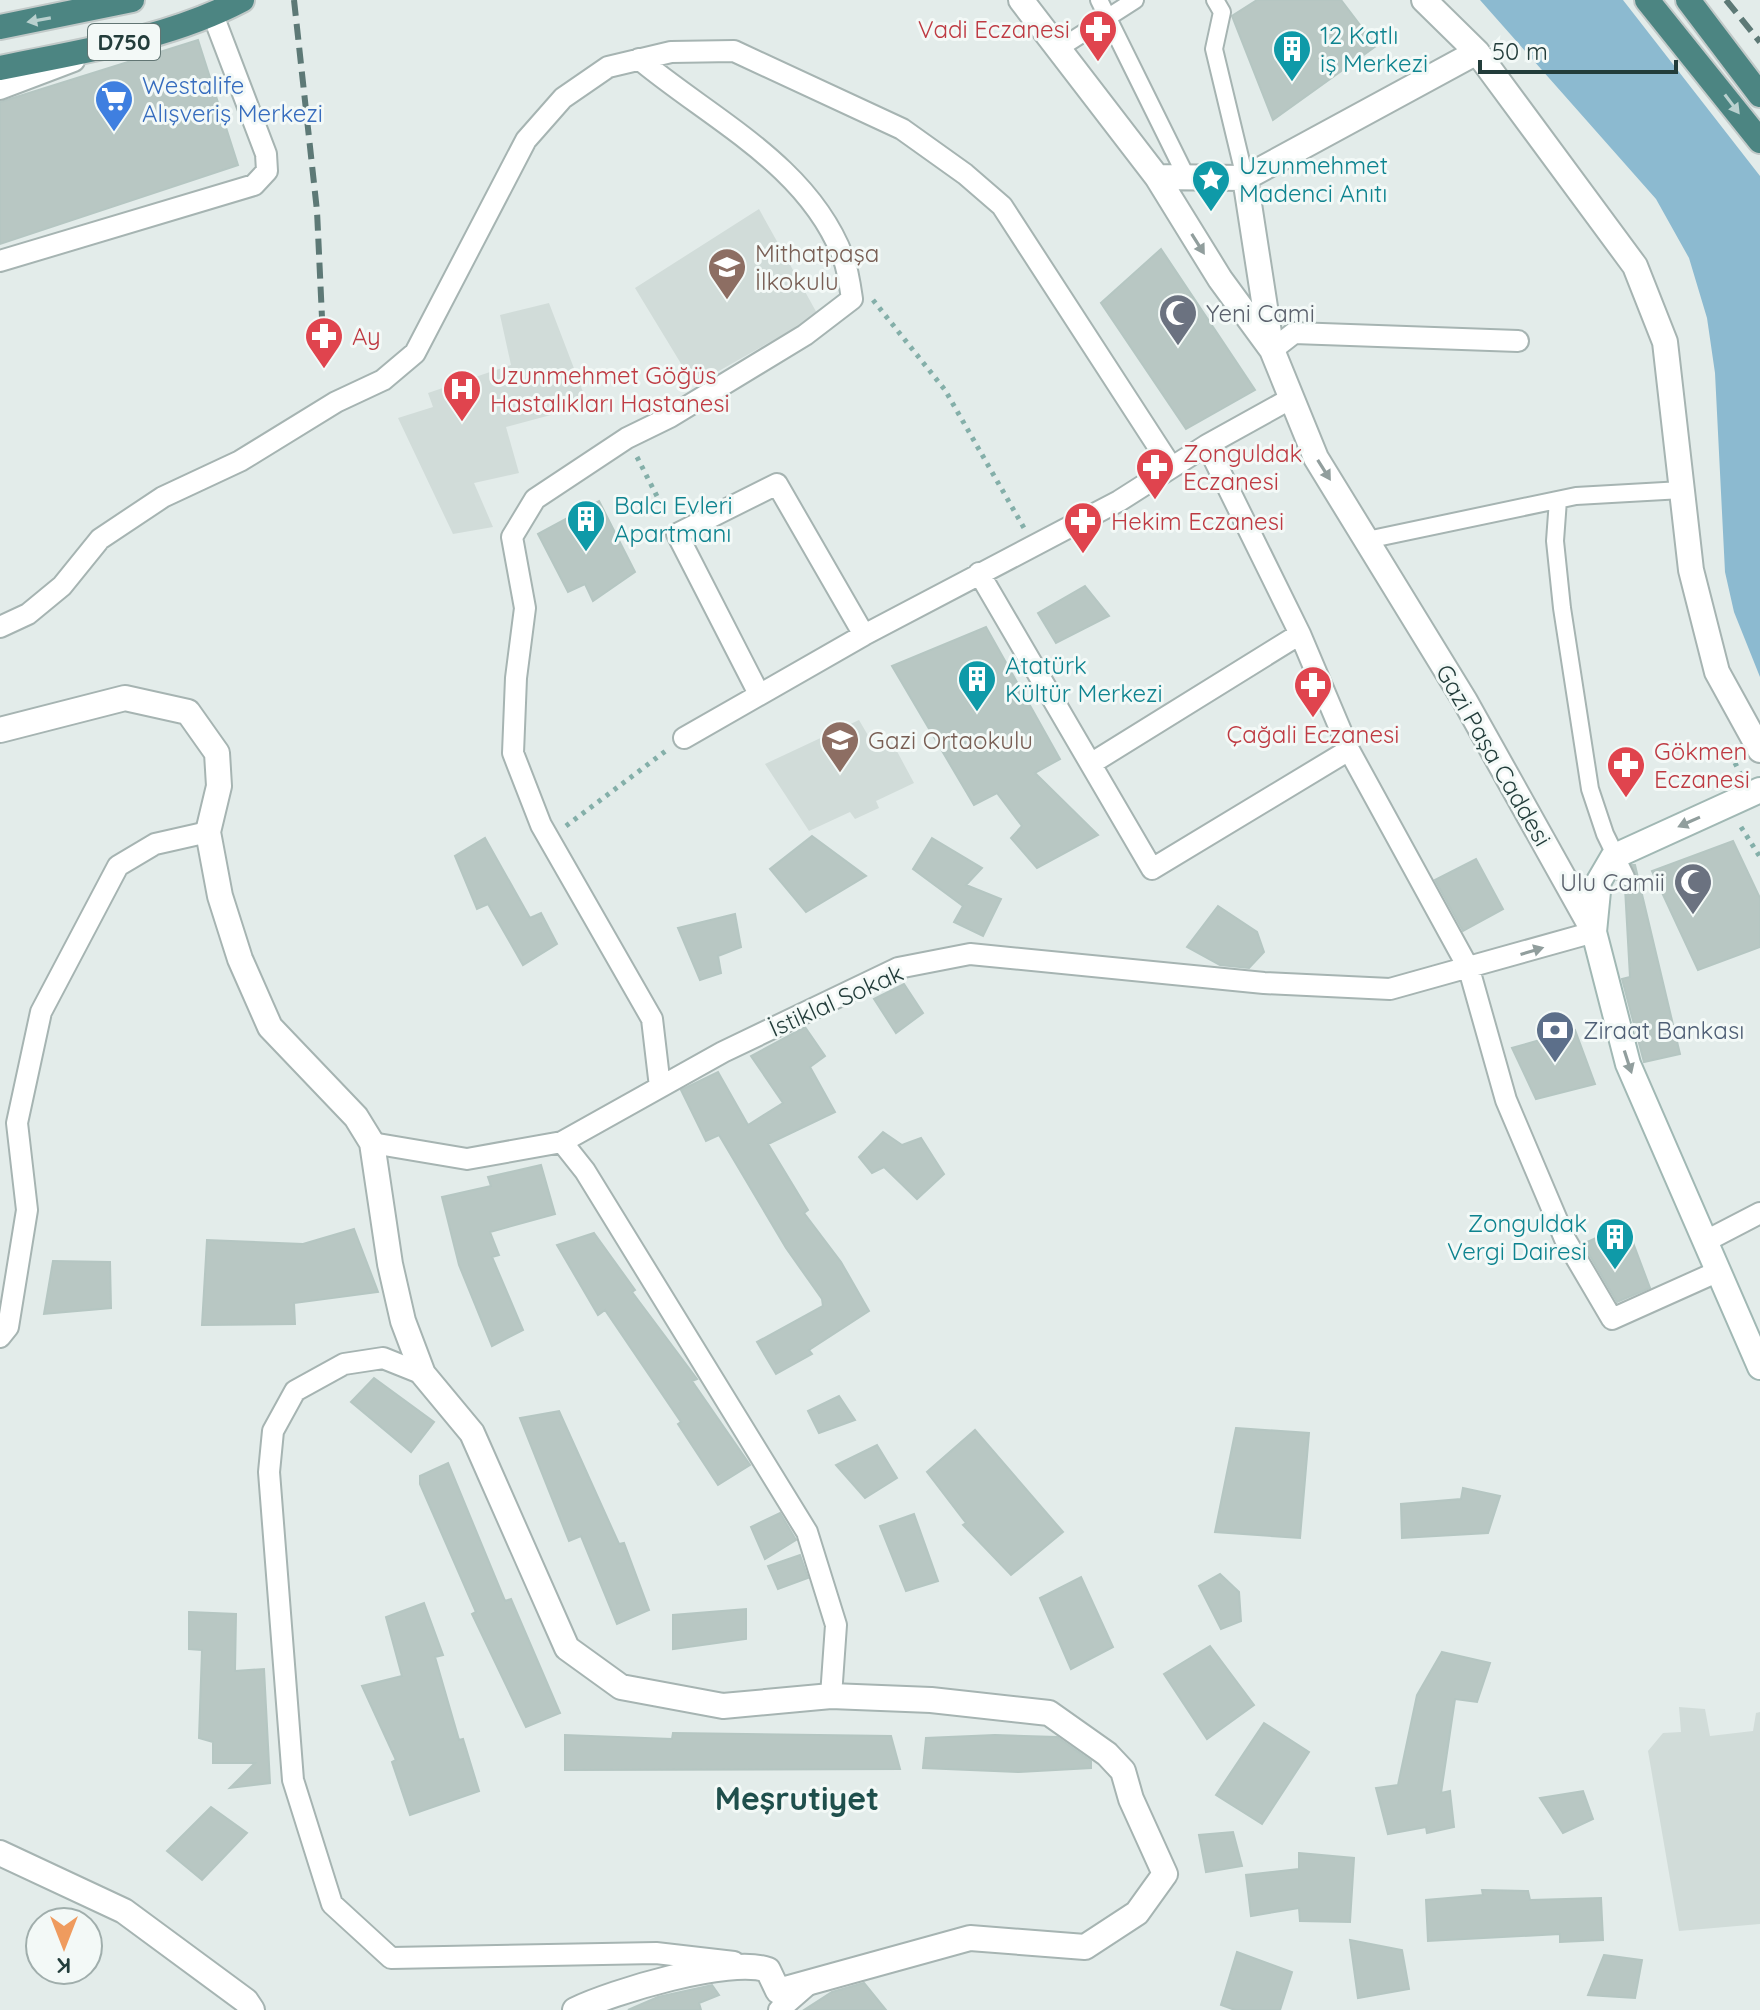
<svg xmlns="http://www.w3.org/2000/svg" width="1760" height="2010" font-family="Quicksand,sans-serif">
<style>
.built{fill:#d1dcd9}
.water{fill:#8cbad0}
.building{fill:#b8c7c3;stroke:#b5c6c2;stroke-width:2}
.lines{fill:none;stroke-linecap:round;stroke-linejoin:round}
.pedestrian-casing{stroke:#a6b4b2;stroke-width:20}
.minor-casing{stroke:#a6b4b2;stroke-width:24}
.tertiary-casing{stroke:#a6b4b2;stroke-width:28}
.secondary-casing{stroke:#a1b8b4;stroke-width:28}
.trunk-casing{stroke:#c1c9c8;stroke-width:28}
.path{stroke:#84afa9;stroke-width:5;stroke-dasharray:4 6;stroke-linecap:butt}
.pedestrian{stroke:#fff;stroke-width:16}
.minor{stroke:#fff;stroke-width:20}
.tertiary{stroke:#fff;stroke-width:24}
.secondary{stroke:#fff;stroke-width:24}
.trunk{stroke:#4c8582;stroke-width:24}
.rail{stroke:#5d7976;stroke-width:6;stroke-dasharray:16 8;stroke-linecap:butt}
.oneway{fill:#b9d0ce}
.oneway2{fill:#919e9d}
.labels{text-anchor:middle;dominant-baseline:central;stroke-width:6;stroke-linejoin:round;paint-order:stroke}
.shield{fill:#f3f9f7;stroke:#617573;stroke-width:2}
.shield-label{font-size:22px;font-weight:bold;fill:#233d3b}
.health-label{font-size:24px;fill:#be3a42;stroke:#f3f9f7;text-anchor:start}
.culture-label{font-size:24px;fill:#0d838f;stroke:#f3f9f7;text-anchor:start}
.shop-label{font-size:24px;fill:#366cbe;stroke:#f3f9f7;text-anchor:start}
.education-label{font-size:24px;fill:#785e54;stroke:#f3f9f7;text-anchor:start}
.worship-label{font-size:24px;fill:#5b616d;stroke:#f3f9f7;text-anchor:start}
.street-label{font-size:24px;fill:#233d3b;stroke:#f3f9f7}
.service-label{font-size:24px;fill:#4e5e75;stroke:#f3f9f7;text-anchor:start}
.district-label{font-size:32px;font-weight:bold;fill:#1f4f4c;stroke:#f3f9f7}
</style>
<rect width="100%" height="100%" fill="#e3ecea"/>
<path class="built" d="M759,209L818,315L694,385L635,288Z
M549,303L588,405L506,427L519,473L474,483L493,527L453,534L398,418L433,407L428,393L511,365L500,315Z
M859,720L876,749L892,742L914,783L876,801L879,808L855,819L850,812L809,831L765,764Z
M1679,1707L1705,1709L1710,1736L1753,1731L1756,1713L1760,1712V1924L1679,1931L1648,1751L1663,1733L1681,1732Z"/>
<path class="water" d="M1480,0H1623L1760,176V677L1734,612L1725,572L1715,373L1707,318L1689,258L1656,199Z"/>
<path class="building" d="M1257,0H1341L1376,46L1273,120L1232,16Z
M198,40L238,165L0,244V102Z
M1161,249L1255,390L1186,429L1101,303Z
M599,501L635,572L593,601L585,584L568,592L538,534Z
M1085,586L1109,616L1056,643L1038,613Z
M986,627L1060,759L1035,773L1098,835L1037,868L1011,838L1022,826L997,793L974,805L892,666Z
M812,836L866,876L806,912L770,869Z
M485,838L530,918L541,913L557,944L523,965L488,904L477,909L455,856Z
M932,838L982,868L966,885L1001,899L983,936L954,922L963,906L913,869Z
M1733,841L1760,898V947L1698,970L1652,871Z
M1476,859L1503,909L1463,931L1435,880Z
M1632,865H1635L1680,1054L1644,1062L1622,979L1630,977L1625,888L1631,886L1637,879Z
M1218,906L1257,932L1264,952L1249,968L1220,965L1187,947Z
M735,914L741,947L718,956L721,973L700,980L678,928Z
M904,984L923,1013L896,1033L874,999Z
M805,1027L825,1056L810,1067L835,1112L768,1144L808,1210L804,1213L841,1262L869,1311L809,1350L812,1354L776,1374L757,1342L823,1306L822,1299L786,1248L719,1135L706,1141L681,1090L718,1072L748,1125L783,1103L751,1056Z
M1575,1030L1595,1084L1536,1099L1512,1048Z
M883,1132L902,1145L921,1138L944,1174L917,1199L884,1167L872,1173L859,1157Z
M541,1165L555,1214L490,1232L499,1255L492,1257L523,1330L492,1346L459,1265L442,1197L491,1186L488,1177Z
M1626,1224L1650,1288L1617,1302L1583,1244Z
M354,1229L378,1292L294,1303L295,1324L202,1325L207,1240L303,1244Z
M594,1233L635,1290L632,1292L697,1379L692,1381L750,1465L718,1485L678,1424L681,1422L605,1310L598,1315L557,1245Z
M53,1261L110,1262L111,1308L44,1314Z
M374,1378L434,1422L411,1452L351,1402Z
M839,1396L855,1420L819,1433L808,1411Z
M559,1411L619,1544L624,1543L649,1610L617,1624L581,1536L569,1541L520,1418Z
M1236,1428L1309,1433L1300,1538L1215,1532Z
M975,1430L1063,1532L1011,1575L963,1525L966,1523L927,1472Z
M877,1445L897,1478L865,1498L836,1465Z
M448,1463L505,1601L511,1599L560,1713L526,1727L472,1614L476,1612L420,1484V1476Z
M1463,1488L1500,1496L1488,1533L1402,1538L1401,1504L1461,1499Z
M780,1513L796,1540L765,1559L751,1527Z
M914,1514L938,1581L906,1591L880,1526Z
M800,1555L808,1578L778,1589L768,1566Z
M1220,1574L1239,1592L1241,1621L1221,1629L1199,1586Z
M1081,1577L1113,1647L1071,1669L1040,1598Z
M424,1603L443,1655L435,1657L459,1740L463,1739L479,1791L410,1815L392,1762L396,1760L362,1686L402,1676L386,1617Z
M746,1609V1639L673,1649V1615Z
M189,1612L236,1614L235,1671L264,1669L270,1783L230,1788L255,1763H213V1742L199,1738L202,1650L189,1649Z
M1210,1646L1254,1705L1207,1739L1164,1674Z
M1442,1652L1490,1663L1477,1702L1455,1699L1441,1793L1450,1791L1454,1827L1427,1833L1426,1827L1388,1834L1376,1788L1398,1785L1417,1695Z
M1264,1723L1309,1752L1262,1824L1216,1795Z
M673,1733L891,1736L900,1769L565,1770V1735L672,1739Z
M995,1735L1057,1737L1091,1761V1768L1019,1772L923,1768L926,1738Z
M1583,1791L1593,1819L1563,1833L1540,1798Z
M211,1807L247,1833L202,1880L167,1851Z
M1233,1832L1242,1866L1206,1872L1199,1835Z
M1299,1853L1354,1858L1350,1922L1300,1921L1299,1908L1251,1916L1246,1875L1299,1869Z
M1482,1890L1528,1891L1530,1900L1601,1898L1603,1940L1560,1942V1934L1428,1941L1426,1900L1483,1895Z
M1350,1940L1402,1950L1409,1989L1358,1998Z
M1237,1952L1292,1972L1280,2010H1235L1221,2005Z
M1604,1955L1642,1960L1635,1998L1588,1995Z
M864,1983L886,2010H804L832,1992Z
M712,1985L719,1995L699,2003L701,2010H628L658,1997Z"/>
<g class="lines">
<defs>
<path id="pedestrian" d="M1099,0L1187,178
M1215,0L1222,12L1214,49L1245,178
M1057,50L1135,0
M1558,500L1555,541L1562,608L1590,789L1605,834L1626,877
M1367,540L1576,496L1682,490"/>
<path id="minor" d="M639,59C711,119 808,165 843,257C848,270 850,285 852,299L805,335L670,417L627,438L535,499L512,537L525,608L516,678L513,753L541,825L652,1019L660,1087
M0,89L74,61
M0,261L254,185L267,171L266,154L213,15
M1272,350L1294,333L1518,341
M1290,399L1207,445L1300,634L1349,750L1469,969L1506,1100L1565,1239L1612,1319L1719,1271
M979,573L1152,869L1349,750
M0,627L28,614L62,586L100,539L163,497L240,461L336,402L383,380L415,353L526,140L563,98L608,67L671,52L734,51L902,129L965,174L1002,206L1170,465
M759,694L677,534L777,484L864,635
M684,738L864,635L1119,501L1207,445
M1092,763L1300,634
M562,1142L585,1171L807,1532L836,1625L831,1696
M372,1143L467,1159L562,1142L723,1052L898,968L970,954L1264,983L1390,989L1594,932
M1706,1241L1760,1213
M0,1337L8,1327L27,1210L17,1123L41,1012L118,866L155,844L208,832
M423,1374L383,1358L344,1364L295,1391L273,1431L269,1472L293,1780L332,1904L391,1958L656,1953L734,1962
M779,2010L810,1983"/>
<path id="tertiary" d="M1021,0L1157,177L1220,279L1272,350L1316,458L1465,701L1594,932
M1424,0L1477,52L1635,266L1665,342L1691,570L1717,672L1760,750
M1157,177L1245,178L1477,52
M1245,178L1271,346
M0,730L125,698L188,712L217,753L219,786L208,832L220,896L240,959L270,1027L356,1117L372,1143L390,1264L403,1321L423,1374L472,1433L567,1648L621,1687L723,1706L831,1696L931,1700L1049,1713L1107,1754L1123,1771L1131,1799L1165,1874L1137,1913L1085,1947L970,1938L778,1991L768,1970C730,1956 612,1992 575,2010
M0,1853L124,1911L246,2001L252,2010"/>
<path id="secondary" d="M1760,790L1613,857L1599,881L1594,932L1628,1064L1760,1367"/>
<path id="trunk" d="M1647,0L1760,141
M1688,0L1760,95
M0,27L132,0
M0,68C82,51 168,39 242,0"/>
</defs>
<use href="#pedestrian" class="pedestrian-casing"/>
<use href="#minor" class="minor-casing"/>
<use href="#tertiary" class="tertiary-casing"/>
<use href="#secondary" class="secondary-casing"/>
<use href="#trunk" class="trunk-casing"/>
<path class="path" d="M873,300L945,390L1024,528
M637,457L667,516
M1726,745L1741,775
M566,826L667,750
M1741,827L1760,857"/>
<use href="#pedestrian" class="pedestrian"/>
<use href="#minor" class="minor"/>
<use href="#tertiary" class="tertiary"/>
<use href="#secondary" class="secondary"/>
<use href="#trunk" class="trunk"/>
<path class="rail" d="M294,0L317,211L323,339
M1726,0L1760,42"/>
</g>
<defs><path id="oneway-solid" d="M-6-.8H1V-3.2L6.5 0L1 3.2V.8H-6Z" transform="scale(2)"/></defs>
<g class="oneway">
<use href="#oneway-solid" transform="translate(39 20) rotate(170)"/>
<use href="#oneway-solid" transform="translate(1732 104) rotate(53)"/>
</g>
<g class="oneway2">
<use href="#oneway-solid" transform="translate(1198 244) rotate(58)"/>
<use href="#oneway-solid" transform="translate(1324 470) rotate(58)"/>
<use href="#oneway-solid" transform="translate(1689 822) rotate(156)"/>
<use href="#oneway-solid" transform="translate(1532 951) rotate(-17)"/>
<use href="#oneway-solid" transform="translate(1628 1062) rotate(72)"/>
</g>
<defs>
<symbol id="pharmacy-pin" viewBox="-11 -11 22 30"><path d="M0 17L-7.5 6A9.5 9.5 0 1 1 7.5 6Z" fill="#e0444e" stroke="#f3f9f7"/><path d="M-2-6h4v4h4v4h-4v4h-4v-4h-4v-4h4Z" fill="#fff"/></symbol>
<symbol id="building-pin" viewBox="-11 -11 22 30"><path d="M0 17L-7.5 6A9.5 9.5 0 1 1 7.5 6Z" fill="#0f9aa8" stroke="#f3f9f7"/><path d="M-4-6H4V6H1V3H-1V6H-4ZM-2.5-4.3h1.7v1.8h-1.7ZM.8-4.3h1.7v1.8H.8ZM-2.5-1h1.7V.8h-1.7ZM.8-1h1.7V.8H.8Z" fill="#fff"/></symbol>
<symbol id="supermarket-pin" viewBox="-11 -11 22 30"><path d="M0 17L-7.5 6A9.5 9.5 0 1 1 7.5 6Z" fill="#3f7fe0" stroke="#f3f9f7"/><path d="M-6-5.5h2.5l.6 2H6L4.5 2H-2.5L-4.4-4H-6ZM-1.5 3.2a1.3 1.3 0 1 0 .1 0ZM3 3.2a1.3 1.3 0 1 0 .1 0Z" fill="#fff"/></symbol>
<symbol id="sight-pin" viewBox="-11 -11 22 30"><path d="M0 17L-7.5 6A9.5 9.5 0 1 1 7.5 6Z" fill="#0f9aa8" stroke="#f3f9f7"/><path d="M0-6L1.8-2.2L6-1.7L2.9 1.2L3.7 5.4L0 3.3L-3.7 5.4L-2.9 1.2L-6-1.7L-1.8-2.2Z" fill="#fff"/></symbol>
<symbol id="school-pin" viewBox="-11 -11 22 30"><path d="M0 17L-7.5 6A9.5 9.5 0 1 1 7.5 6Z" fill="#8d6e63" stroke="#f3f9f7"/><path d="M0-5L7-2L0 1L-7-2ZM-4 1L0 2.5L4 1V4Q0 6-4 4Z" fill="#fff"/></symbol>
<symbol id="mosque-pin" viewBox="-11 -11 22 30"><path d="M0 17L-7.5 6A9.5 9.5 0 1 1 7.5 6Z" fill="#6b7280" stroke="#f3f9f7"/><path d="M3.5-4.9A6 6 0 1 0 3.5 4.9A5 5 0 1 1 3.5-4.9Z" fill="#fff"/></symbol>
<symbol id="hospital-pin" viewBox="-11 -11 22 30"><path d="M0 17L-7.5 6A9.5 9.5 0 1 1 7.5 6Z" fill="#e0444e" stroke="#f3f9f7"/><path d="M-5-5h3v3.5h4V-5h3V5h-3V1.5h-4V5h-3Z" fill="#fff"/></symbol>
<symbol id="bank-pin" viewBox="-11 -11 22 30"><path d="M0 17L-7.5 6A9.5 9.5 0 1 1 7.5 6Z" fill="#5c6f8a" stroke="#f3f9f7"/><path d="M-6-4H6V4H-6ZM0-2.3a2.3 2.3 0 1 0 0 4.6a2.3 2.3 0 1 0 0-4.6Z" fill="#fff"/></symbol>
</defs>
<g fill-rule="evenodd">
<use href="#pharmacy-pin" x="1076" y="7" width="44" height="60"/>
<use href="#building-pin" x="1270" y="27" width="44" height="60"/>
<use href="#supermarket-pin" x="92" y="77" width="44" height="60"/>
<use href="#sight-pin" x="1189" y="157" width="44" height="60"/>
<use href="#school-pin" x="705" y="245" width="44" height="60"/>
<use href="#mosque-pin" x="1156" y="291" width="44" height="60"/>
<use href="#pharmacy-pin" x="302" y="314" width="44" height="60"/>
<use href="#hospital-pin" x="440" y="367" width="44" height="60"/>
<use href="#pharmacy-pin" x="1133" y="445" width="44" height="60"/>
<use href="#building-pin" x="564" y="497" width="44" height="60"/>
<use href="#pharmacy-pin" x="1061" y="499" width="44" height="60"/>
<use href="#building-pin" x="955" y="657" width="44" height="60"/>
<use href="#pharmacy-pin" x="1291" y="663" width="44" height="60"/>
<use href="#school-pin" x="818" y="718" width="44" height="60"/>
<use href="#pharmacy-pin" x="1604" y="743" width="44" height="60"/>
<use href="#mosque-pin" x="1671" y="860" width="44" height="60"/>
<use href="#bank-pin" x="1533" y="1008" width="44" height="60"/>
<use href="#building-pin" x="1593" y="1215" width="44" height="60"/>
</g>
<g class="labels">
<rect class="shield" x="88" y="24" width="72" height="36" rx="6"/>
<g class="shield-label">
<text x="124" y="42">D750</text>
</g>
<g class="health-label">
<text x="1070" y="29" text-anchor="end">Vadi Eczanesi</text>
<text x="352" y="336">Ay</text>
<text x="490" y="375">Uzunmehmet Göğüs<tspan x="490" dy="28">Hastalıkları Hastanesi</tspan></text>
<text x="1183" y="453">Zonguldak<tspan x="1183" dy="28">Eczanesi</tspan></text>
<text x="1111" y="521">Hekim Eczanesi</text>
<text x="1313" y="734" text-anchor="middle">Çağali Eczanesi</text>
<text x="1654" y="751">Gökmen<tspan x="1654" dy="28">Eczanesi</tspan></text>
</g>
<g class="culture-label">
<text x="1320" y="35">12 Katlı<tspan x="1320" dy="28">iş Merkezi</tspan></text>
<text x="1239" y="165">Uzunmehmet<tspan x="1239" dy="28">Madenci Anıtı</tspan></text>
<text x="614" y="505">Balcı Evleri<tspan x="614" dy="28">Apartmanı</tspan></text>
<text x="1005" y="665">Atatürk<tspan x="1005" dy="28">Kültür Merkezi</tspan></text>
<text x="1587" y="1223" text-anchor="end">Zonguldak<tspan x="1587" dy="28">Vergi Dairesi</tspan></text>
</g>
<g class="shop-label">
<text x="142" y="85">Westalife<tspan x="142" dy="28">Alışveriş Merkezi</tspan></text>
</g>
<g class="education-label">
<text x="755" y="253">Mithatpaşa<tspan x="755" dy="28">İlkokulu</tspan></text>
<text x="868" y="740">Gazi Ortaokulu</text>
</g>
<g class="worship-label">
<text x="1206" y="313">Yeni Cami</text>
<text x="1665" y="882" text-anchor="end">Ulu Camii</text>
</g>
<g class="street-label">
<text transform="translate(1494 755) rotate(60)">Gazi Paşa Caddesi</text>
<text transform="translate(836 1000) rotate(-24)">İstiklal Sokak</text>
</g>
<g class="service-label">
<text x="1583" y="1030">Ziraat Bankası</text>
</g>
<g class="district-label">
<text x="797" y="1798">Meşrutiyet</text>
</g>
</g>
<g transform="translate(64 1946) rotate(180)"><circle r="38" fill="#f3f9f7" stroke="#a0aeac" stroke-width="2"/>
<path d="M0-6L14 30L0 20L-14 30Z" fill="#ef9b5e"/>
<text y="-12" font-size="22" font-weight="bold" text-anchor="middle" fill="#233d3b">K</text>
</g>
<path d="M1480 60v12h196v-12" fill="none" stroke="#233d3b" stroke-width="4"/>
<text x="1492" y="60" font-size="24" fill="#233d3b" stroke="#f3f9f7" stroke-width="6" paint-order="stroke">50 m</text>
</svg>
